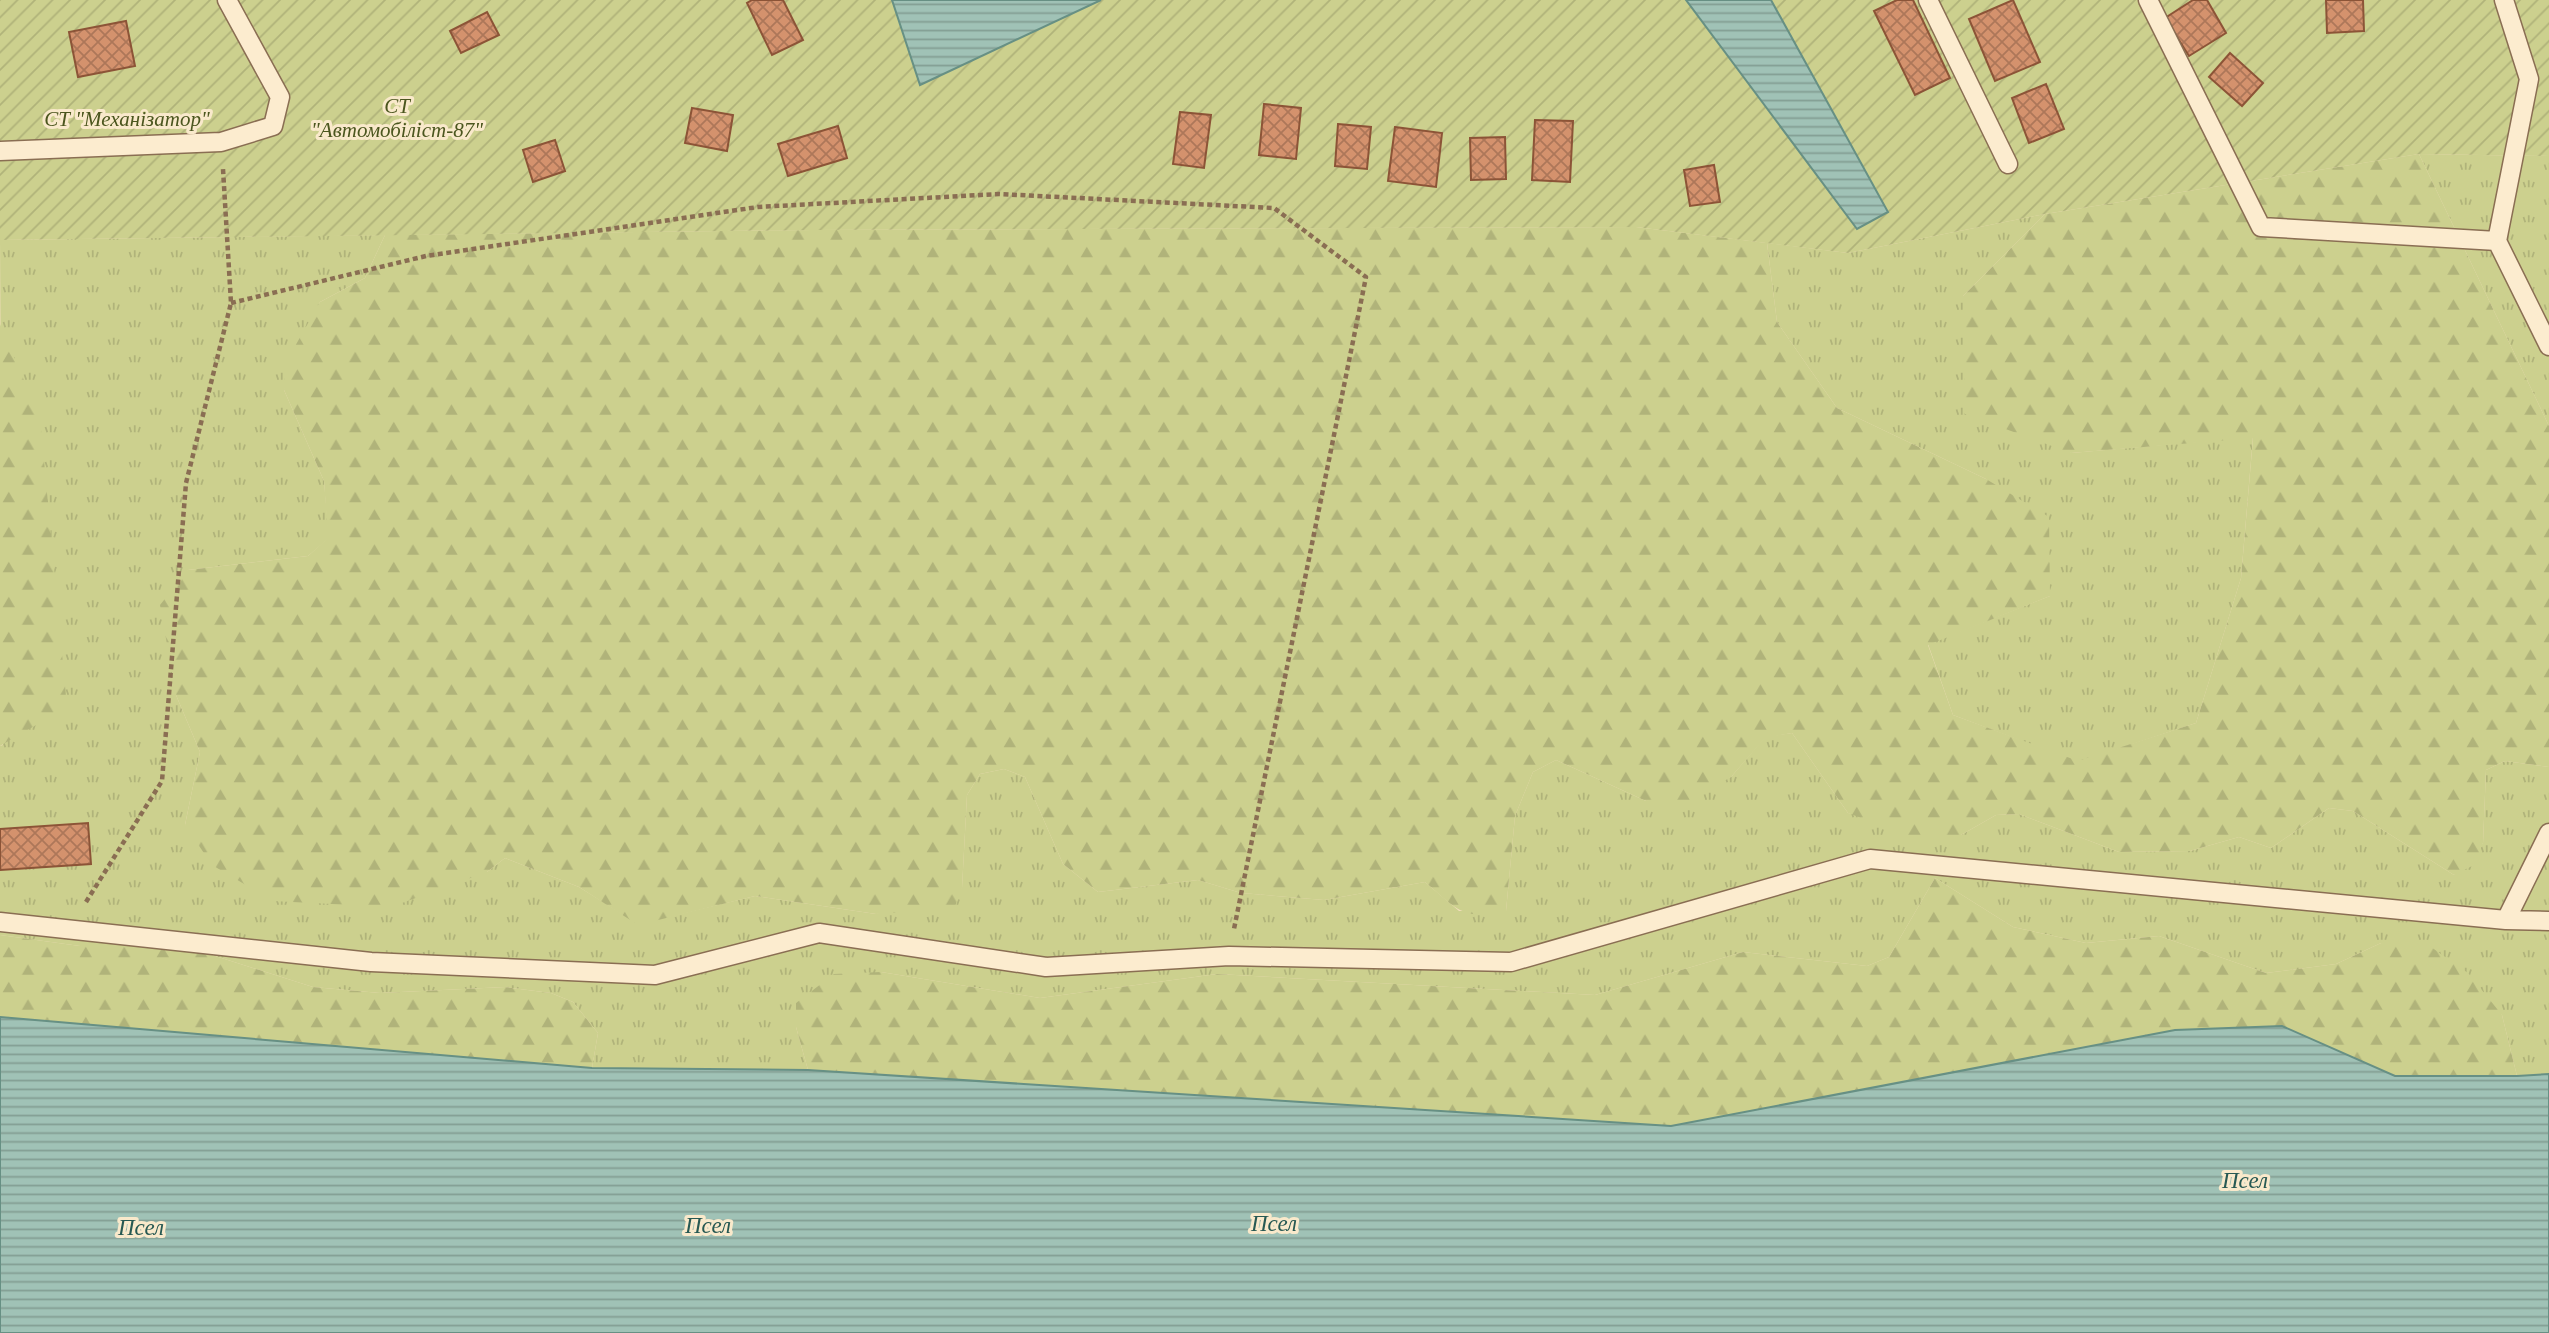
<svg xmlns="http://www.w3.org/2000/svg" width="2549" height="1333" font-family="'Times New Roman',serif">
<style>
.grass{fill:url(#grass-tufts)}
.forest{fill:url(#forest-firs)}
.garden{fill:url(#garden-furrows)}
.water{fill:url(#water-rules);stroke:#679084;stroke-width:2}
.building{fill:url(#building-cross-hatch);stroke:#8c5437;stroke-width:2}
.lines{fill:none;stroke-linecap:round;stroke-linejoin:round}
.lane-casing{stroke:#8a6e53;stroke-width:21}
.path{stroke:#8a6e53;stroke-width:4.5;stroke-dasharray:5 3.5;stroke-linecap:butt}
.lane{stroke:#fceccf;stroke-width:18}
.labels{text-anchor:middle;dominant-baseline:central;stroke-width:6;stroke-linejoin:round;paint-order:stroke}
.park-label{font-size:21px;font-style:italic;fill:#4b561e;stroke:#f9e9cb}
.water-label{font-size:23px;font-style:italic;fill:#275953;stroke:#f9e9cb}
</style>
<defs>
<pattern id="grass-tufts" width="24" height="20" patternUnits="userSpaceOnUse" patternTransform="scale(1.75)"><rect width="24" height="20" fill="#ccd08e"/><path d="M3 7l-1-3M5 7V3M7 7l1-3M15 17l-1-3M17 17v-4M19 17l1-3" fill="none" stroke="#b0b37a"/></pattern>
<pattern id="forest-firs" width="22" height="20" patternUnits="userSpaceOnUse" patternTransform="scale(1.75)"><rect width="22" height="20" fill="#ccd08e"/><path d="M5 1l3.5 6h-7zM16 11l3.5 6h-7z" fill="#b0b37a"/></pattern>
<pattern id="garden-furrows" width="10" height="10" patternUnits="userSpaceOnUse" patternTransform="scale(1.75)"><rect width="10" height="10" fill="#ccd08e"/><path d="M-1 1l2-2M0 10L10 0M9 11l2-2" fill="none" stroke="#b0b37a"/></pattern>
<pattern id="water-rules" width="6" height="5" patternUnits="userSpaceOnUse" patternTransform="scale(1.75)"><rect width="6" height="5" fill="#a0c2b6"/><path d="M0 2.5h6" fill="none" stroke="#839e93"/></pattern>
<pattern id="building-cross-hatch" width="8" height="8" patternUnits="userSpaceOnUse" patternTransform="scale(1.75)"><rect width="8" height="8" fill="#d4926d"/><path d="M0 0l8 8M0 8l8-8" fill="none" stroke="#ad7759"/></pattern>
</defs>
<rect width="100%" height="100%" fill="#f2debb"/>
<path class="grass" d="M2419,154L2549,156V426Z
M2045,214L1963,296L2071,453L2253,437L2241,578L2196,723L2078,762L1953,715L1928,644L2050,596L1986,479L1837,408L1777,322L1767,243L1848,253Z
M385,235L365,278L320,302L284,390L324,481L329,538L308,556L188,570L176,695L200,752L185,825L487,872L505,858L579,887L638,924L755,896L876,914L962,888L967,795L980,774L1004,769L1025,777L1063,864L1098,892L1198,880L1241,893L1324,900L1425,882L1459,911H1506L1515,816L1533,772L1556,760L1646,801L1731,777L1765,737L1792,733L1848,813L1961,835L1996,815L2019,814L2119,852L2190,851L2239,837L2271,848L2329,808L2353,811L2454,875L2483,843L2486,770L2505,761L2549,767V1074L2517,1076L2502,1015L2381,943L2336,964L2266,973L2159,936L2086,943L2013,927L1935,878L1889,957L1867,966L1743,952L1595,995L1217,974L1040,998L881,972L796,1027L808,1070L592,1068L598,1033L573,1002L551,993L505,987L380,993L313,987L184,946H80L0,935V746L3,745L0,240Z"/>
<path class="forest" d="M2419,154L2549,426V767L2505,761L2486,770L2483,843L2474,865L2454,875L2353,811L2329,808L2271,848L2239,837L2190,851L2119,852L2019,814L1996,815L1961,835L1915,838L1848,813L1792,733L1765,738L1731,777L1691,800L1646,801L1556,760L1533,772L1515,816L1506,911C1462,921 1457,909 1425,882L1324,900L1241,893L1198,880L1098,892L1063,864L1025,777L1004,769L980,774L967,795L962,888L954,909L876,914L755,896L638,925L579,887L505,858L487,872L391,907L273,901L212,865L185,825L200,752L176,695L160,605L188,570L308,556L328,538L324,481L284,390L285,364L320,302L365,278L385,235L813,230L1636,227L1767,243L1777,322L1837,408L1986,479L2049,517L2050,596L1928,645L1953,715L2078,761L2196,723L2241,578L2253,438L2071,453L1965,414L1963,296L2045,214Z
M0,324L40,418L67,707L0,746Z
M1935,878L2013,927L2086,943L2159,936L2266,973L2336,964L2381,943L2431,947L2468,973L2502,1015L2517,1076H2395L2282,1026L2175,1030L1671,1126L808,1070L796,1027V1003L834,974L881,972L1040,998L1217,974L1595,995L1743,952L1867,966L1889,957Z
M0,935L80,946H184L313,987L380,993L505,987L551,993L573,1002L598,1033L592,1068L0,1017Z"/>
<path class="garden" d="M0,0H892L920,84L1101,0H1686L1857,229L1888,212L1771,0H2549V156L2419,154L2045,214L1848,253L1636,227L813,230L0,240Z"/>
<path class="water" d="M892,0H1101L920,85Z
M1686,0H1771L1888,212L1857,229Z
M0,1017L592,1068L808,1070L1671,1126L2175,1030L2282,1026L2395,1076H2517L2549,1074V1333H0Z"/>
<path class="building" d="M752,0H783L803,40L772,55L747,3Z
M1897,0H1913L1950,78L1915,95L1874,11Z
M2013,0L2040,62L1995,81L1969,19Z
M2193,0H2207L2226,33L2189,56L2165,18Z
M2326,0H2363L2364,31L2327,33Z
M487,12L499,35L461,53L450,31Z
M126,21L135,66L78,77L69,32Z
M2230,53L2263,83L2242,106L2209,77Z
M2046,84L2064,129L2029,143L2012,98Z
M1264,104L1301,108L1296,159L1259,155Z
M692,108L733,115L727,151L685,143Z
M1180,112L1211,115L1204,168L1173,164Z
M1535,120L1573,121L1570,182L1532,180Z
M1338,124L1371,127L1367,169L1335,166Z
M838,126L847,158L788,176L778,144Z
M1395,127L1442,133L1436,187L1388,181Z
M1505,137L1506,179L1471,180L1470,138Z
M555,140L565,171L533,182L523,150Z
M1714,165L1720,202L1690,206L1684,170Z
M88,823L91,864L0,870V829Z"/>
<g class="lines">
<defs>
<path id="lane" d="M1928,0L2008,164
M2148,0L2261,227L2497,241
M2504,0L2529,79L2497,241L2549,346
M0,151L221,142L273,126L280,97L227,0
M2506,920L2549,833
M0,922L371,962L655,975L819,933L1046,967L1229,956L1511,962L1870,859L2506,920L2549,921"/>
</defs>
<use href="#lane" class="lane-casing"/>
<path class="path" d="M231,303L426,256L758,207L999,194L1274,208L1366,277L1234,929
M86,902L162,781L186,483L231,303L223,169"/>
<use href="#lane" class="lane"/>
</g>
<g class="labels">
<g class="park-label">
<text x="397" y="106">СТ<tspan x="397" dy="24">"Автомобiлiст-87"</tspan></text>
<text x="127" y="119">СТ "Механізатор"</text>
</g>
<g class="water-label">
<text x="2245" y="1180">Псел</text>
<text x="1274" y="1223">Псел</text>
<text x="708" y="1225">Псел</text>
<text x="141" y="1227">Псел</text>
</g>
</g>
</svg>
